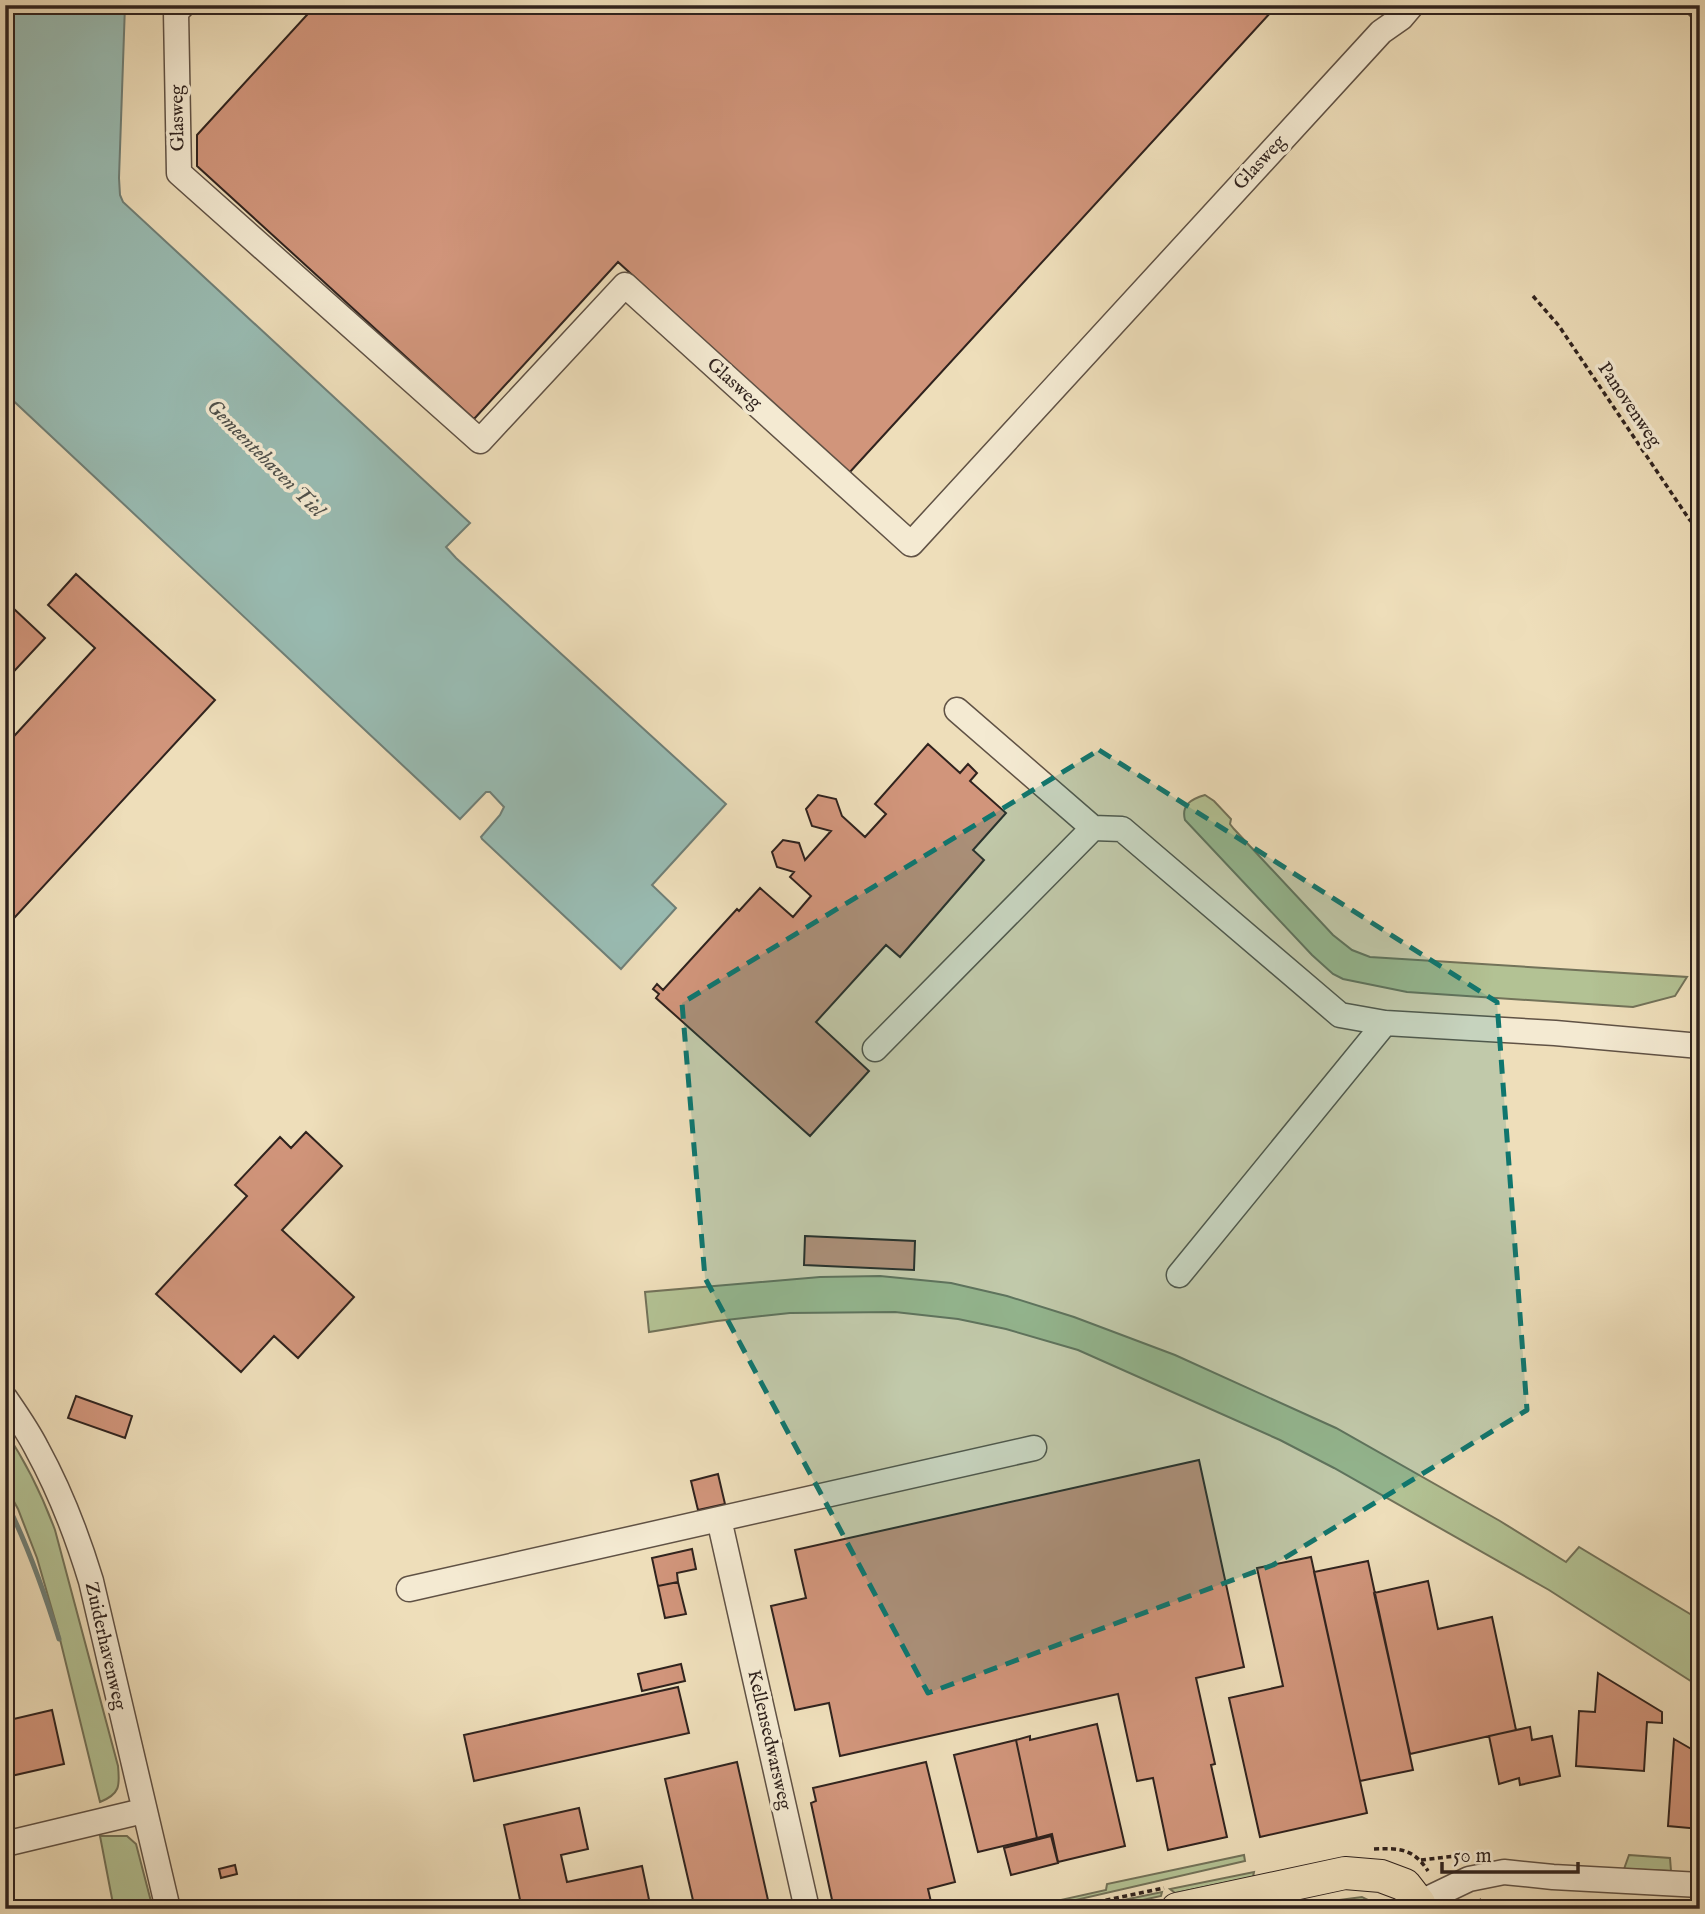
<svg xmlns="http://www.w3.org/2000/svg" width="1705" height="1914" font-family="'IM FELL English',serif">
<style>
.green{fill:#b3c294;stroke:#727259;stroke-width:2}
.water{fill:#99bcb3;stroke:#6f7f77;stroke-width:2}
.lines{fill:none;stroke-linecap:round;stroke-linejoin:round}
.stream{stroke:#6f7f77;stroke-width:5}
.building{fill:#d1957b;stroke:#30231e;stroke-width:2}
.minor-casing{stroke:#605245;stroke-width:27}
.major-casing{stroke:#30231e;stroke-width:34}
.path{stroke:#30231e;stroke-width:3.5;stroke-dasharray:5 3.5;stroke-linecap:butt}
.minor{stroke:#f4ead2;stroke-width:24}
.major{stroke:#eedeba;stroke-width:32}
.marked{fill:#0f766e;fill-opacity:0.2;stroke:#0f766e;stroke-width:5;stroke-dasharray:14 9;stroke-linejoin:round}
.labels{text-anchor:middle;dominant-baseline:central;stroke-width:7;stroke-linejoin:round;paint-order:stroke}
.street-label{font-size:19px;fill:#30231e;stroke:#f4ead2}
.water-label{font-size:21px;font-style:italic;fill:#50514b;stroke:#f4ead2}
</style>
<rect width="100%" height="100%" fill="#eedeba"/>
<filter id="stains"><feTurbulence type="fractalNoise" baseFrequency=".00286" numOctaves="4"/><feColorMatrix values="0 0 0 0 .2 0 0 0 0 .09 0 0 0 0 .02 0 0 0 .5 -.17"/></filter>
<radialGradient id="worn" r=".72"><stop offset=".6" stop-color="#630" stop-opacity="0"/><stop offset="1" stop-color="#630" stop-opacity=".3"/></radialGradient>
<path class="green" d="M1205,795L1214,801L1231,819L1230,824L1234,829L1333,935L1352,950L1370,957L1687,977L1675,996L1633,1007L1407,992L1343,979L1333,974L1312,955L1185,820C1181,805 1191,799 1205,795Z
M880,1276L951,1283L1007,1296L1074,1317L1175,1355L1336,1428L1500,1521L1566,1562L1579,1547L1700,1620V1687L1549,1590L1334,1468L1280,1440L1078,1350L1006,1329L958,1319L895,1312L790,1313L717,1321L649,1332L645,1292L820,1277Z
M5,1431C26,1462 42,1495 55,1530L118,1766C120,1786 120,1794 100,1802L57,1627L37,1558L18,1509L5,1485Z
M100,1836H127L136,1844L153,1909H114Z
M1244,1855L1245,1861L1037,1909L1038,1905L1106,1890L1107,1884Z
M1629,1855L1670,1858L1671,1871L1624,1869Z
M1254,1872L1253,1877L1175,1893L1170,1889Z
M1162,1892L1161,1896L1111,1907L1109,1903Z
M1362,1897C1371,1902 1380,1903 1388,1909H1296L1324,1902Z"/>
<path class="water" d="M5,5H125L119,178L120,195L123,202L470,523L446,547L456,558L726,804L652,885L676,908L621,969L482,839L481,837L500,815L504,807L490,792H486L460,819L5,393Z"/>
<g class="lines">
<path class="stream" d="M5,1500C28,1545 44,1591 59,1639"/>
</g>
<path class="building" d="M316,5H1266L1272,11L849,473L618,262L474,419L197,166V135Z
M76,574L215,700L5,928V746L95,648L48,605Z
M13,608L45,638L5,681V609L9,612Z
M928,744L960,773L968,764L977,773L970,781L1006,813L973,850L984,860L900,957L886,945L816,1022L869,1071L810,1136L656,998L659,994L653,989L657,984L663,990L737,909L739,911L760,888L793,917L811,896L790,877L794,872L777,867L772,852L783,840L799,843L805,860L831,831L812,826L806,809L818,795L836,799L842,816L865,837L886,814L875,804Z
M306,1132L342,1166L282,1230L354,1297L298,1358L274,1336L241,1372L156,1294L247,1196L235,1185L280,1137L291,1148Z
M805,1236L915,1241L914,1270L804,1265Z
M76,1396L132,1416L125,1438L68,1418Z
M1199,1460L1244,1667L1196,1678L1215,1764L1211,1765L1227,1837L1168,1850L1153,1778L1137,1781L1118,1694L840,1756L829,1703L795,1710L771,1606L806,1598L795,1550Z
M718,1474L725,1504L698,1510L691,1481Z
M692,1549L696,1569L677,1573L678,1582L658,1586L652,1558Z
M1311,1557L1367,1813L1260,1837L1229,1698L1283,1686L1257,1568Z
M1368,1561L1413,1770L1360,1781L1314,1572Z
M1428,1581L1438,1629L1492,1617L1516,1730L1410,1754L1374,1593Z
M678,1582L686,1614L665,1618L658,1586Z
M681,1664L685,1681L642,1691L638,1674Z
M1598,1673L1662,1712V1723L1647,1722L1644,1771L1576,1766L1579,1711L1595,1712Z
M678,1687L689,1733L474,1781L464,1735Z
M52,1710L64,1764L11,1776L5,1753V1721Z
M1097,1724L1125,1846L1058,1862L1052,1834L1037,1838L1016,1740L1030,1736V1740Z
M1530,1727L1532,1740L1552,1736L1560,1776L1520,1785L1519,1778L1499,1784L1489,1736Z
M1674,1739L1700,1754V1829L1668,1826Z
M1016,1740L1037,1838L978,1852L954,1755Z
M737,1762L770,1909H695L665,1779Z
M926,1762L955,1882L928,1889L931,1902L900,1909H834L811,1803L816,1801L813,1788Z
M579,1808L588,1849L561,1855L567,1882L642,1866L651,1909H522L504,1825Z
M1051,1836L1058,1863L1011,1875L1004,1848Z
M235,1865L237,1874L221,1878L219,1869Z
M58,1903L59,1909H34Z"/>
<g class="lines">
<defs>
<path id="minor" d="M183,5L176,12L179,173L480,441L625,285L911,544L1381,32L1401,18L1412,5
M1697,5L1700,8
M957,710L1093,828L1122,829L1340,1015L1385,1023L1555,1033L1700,1046
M875,1049L1093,828
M1179,1275L1385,1023
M5,1398C16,1414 28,1431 37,1449C60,1491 77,1535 91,1581L168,1909
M719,1519L807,1909
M409,1589L1034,1448
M5,1844L143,1811
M1419,1903L1469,1879L1504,1872L1553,1877L1700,1885"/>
<path id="major" d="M1177,1909L1345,1873L1381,1876L1405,1885L1419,1903L1420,1909"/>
</defs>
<use href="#minor" class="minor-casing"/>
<use href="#major" class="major-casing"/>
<path class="path" d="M1533,296L1559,326L1689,519L1700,531
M1697,1026L1700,1018
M1374,1849C1399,1848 1413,1848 1428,1871
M1421,1860L1456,1856H1469
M1064,1909L1164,1888
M1472,1909L1483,1898"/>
<use href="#minor" class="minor"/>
<use href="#major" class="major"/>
</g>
<path class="marked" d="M1099,750L1497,1002L1527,1410L1273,1565L928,1693L705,1278L682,1003Z"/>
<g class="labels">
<g class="street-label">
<text transform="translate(178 118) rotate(-91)">Glasweg</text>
<text transform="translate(1260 163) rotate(-47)">Glasweg</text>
<text transform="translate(734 384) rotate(42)">Glasweg</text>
<text transform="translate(1629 405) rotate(56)">Panovenweg</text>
<text transform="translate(105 1646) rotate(77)">Zuiderhavenweg</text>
<text transform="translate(769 1740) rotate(77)">Kellensedwarsweg</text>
</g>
<g class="water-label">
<text transform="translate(265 459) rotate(45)">Gemeentehaven Tiel</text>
</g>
</g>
<rect width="1705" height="1914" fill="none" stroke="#eedeba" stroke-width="28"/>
<rect x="7" y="7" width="1691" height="1900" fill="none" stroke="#30231e" stroke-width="3.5"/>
<rect x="14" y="14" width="1677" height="1886" fill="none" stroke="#30231e" stroke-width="2"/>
<path d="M1442 1862v10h136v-10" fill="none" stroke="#30231e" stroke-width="3.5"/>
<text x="1453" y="1862" font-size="21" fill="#30231e" stroke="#f4ead2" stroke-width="5" paint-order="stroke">50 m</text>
<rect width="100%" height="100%" filter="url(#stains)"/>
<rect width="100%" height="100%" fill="url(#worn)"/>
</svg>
